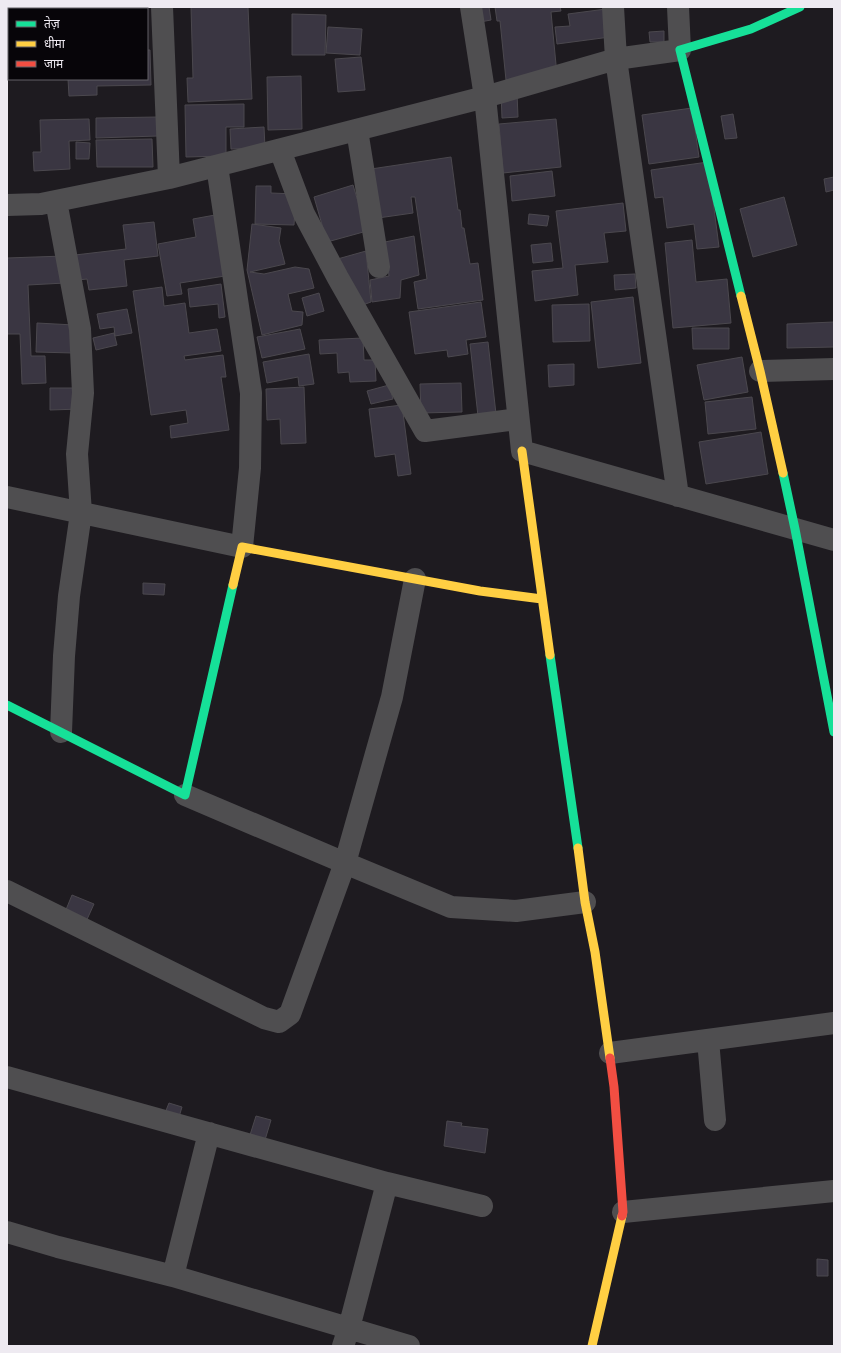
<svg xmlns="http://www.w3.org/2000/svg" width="841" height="1353" font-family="'Exo 2','Noto Sans Devanagari',sans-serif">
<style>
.building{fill:#3a3642;stroke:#4b484e}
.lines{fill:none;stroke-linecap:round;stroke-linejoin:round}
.street{stroke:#4f4e50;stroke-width:22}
.fast{stroke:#16e098;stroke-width:9}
.slow{stroke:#ffcf43;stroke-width:9}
.jam{stroke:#f24e42;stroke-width:9}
</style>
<rect width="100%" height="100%" fill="#1e1b20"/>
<path class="building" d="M28,7H86V9H28Z
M191,7H248L252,99L188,102L187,78H193Z
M489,7L491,20L480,22L479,8Z
M495,7H560L561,11L551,12L557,75L506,80L500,21H497Z
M606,9L610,37L557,44L555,27L570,26L568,14Z
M292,14L326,15L325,55H292Z
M328,27L362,29L360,55L326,53Z
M664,31V42H650L649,32Z
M147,50H150L151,85L97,86V95L69,96L68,79H147Z
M361,57L365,90L338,92L335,59Z
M301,76L302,129L268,130L267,77Z
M501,93H517L518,117L502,118Z
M244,104V127H226V156L186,157L185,105Z
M692,108L699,157L649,164L642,115Z
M733,114L737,138L725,139L721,116Z
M158,117V136L96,138V118Z
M89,119L90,140L69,141L70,169L34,171L33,152H41L40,120Z
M556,119L561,167L503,173L499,124Z
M264,127L265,148L231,149L230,129Z
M152,139L153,167H97L96,140Z
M76,142L90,143L89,159H76Z
M451,157L458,210H460L462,228H464L470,264L478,263L483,300L418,309L414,282L427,279L415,197H411L413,213L378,218L371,169Z
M708,162L719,247L697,249L694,224L667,228L663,197L655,198L651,170Z
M552,171L555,196L512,201L510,176Z
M834,177V190L826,192L824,179Z
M353,185L367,231L327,242L314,197Z
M256,186H271V193L296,194L294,225L255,224Z
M784,197L797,245L753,257L740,209Z
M623,203L626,231L604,233L608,262L575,265L578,295L535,301L532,271L563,268L556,211Z
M529,214L549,216L547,226L528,224Z
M215,215L225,276L180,283L182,294L167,296L158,244L196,237L193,219Z
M154,222L158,256L124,260L127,286L89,290L87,279L78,280L75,255L126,249L123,225Z
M252,224L281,228L279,241L285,264L250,272L264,274L295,267L309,269L314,288L288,294L292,311L303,312L302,325L262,335L247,270Z
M414,236L419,275L401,280L400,298L372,302L370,280L389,276L385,242Z
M692,240L696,282L727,279L731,323L673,328L665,243Z
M551,243L553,261L533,263L531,245Z
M366,251L371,302L357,307L334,260Z
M64,256L65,283L28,285L31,356H45L46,383L22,384L20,334H7V258Z
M635,274L636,288L615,290L614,275Z
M221,284L225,317L219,318L218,304L190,307L188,289Z
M162,287L164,306L185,303L189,333L217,329L221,351L184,356L185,360L223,355L226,377H221L229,430L171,438L170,426L188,423L186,410L151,415L133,291Z
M319,293L324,311L307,316L302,298Z
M633,297L641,363L598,368L591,302Z
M481,302L486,337L466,340L468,354L448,357L447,350L415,354L409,312Z
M589,304L590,341L553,342L552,305Z
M127,309L132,333L115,336L114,327L100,329L97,314Z
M834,322V347L787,348V324Z
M37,323L74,325L73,353L36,352Z
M692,328H729V349H693Z
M300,329L305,349L262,358L257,337Z
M114,333L117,345L96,350L93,338Z
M363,338L364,360H375L376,381L350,382L349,372L338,373L337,353L320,354L319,340Z
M488,342L496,414L478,416L470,344Z
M309,354L314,384L299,386L298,377L267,383L263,362Z
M742,357L748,392L704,400L697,365Z
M574,364V385L549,387L548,365Z
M461,383L462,412L421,413L420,384Z
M389,385L393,399L371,404L367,391Z
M304,387L306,443L281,444L280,419L267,420L266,389Z
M50,388H80L81,409L50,410Z
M752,397L756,429L708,434L705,402Z
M402,405L411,474L398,476L395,454L375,457L369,409Z
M761,432L768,474L706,484L699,442Z
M143,583L165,584L164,595L143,594Z
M72,895L94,904L84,926L63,917Z
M169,1103L182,1107L179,1117L165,1113Z
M256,1116L271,1120L265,1140L250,1135Z
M447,1121L462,1123L461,1126L488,1129L485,1153L444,1146Z
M817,1259L828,1260V1276H817Z"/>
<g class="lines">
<path class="street" d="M162,7L169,178
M471,7L485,97L522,451L834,540
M613,7L616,59L678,496
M357,130L379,267
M280,150L304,214L338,278L425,431L518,419
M56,201L80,329L83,393L77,454L81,513L69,596L64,656L61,732
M7,205L41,204L169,178L485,97L616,59L680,50L678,7
M760,371L834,369
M7,497L242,547L250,468L251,393L217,166
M185,795L345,863L392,697L415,579
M7,891L264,1018L279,1022L290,1014L345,863L451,907L516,911L585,902
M708,1040L715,1120
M610,1053L834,1023
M7,1077L387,1183L482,1206
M623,1212L834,1191
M7,1232L58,1247L173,1276L409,1346
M173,1276L209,1133
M343,1346L349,1328L387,1183"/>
<path class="fast" d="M741,296L680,50L751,29L800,7
M783,473L795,529L834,732
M550,655L578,848
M7,705L185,795L233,585"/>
<path class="slow" d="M741,296L760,371L783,473
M522,451L550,655
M233,585L242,547L480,591L542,599
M578,848L585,902L595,952L610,1058
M592,1346L622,1216"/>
<path class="jam" d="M610,1058L614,1087L623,1212L622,1216"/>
</g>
<rect width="841" height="1353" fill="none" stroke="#eeeaf1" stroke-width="16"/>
<rect x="8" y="8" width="140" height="72" fill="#070509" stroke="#636166"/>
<rect x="16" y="21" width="20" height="6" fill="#16e098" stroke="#636166"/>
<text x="44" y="28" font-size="12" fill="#eeeaf1">तेज़</text>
<rect x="16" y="41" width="20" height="6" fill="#ffcf43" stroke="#636166"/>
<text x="44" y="48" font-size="12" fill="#eeeaf1">धीमा</text>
<rect x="16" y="61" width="20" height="6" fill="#f24e42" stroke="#636166"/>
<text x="44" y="68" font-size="12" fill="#eeeaf1">जाम</text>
</svg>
